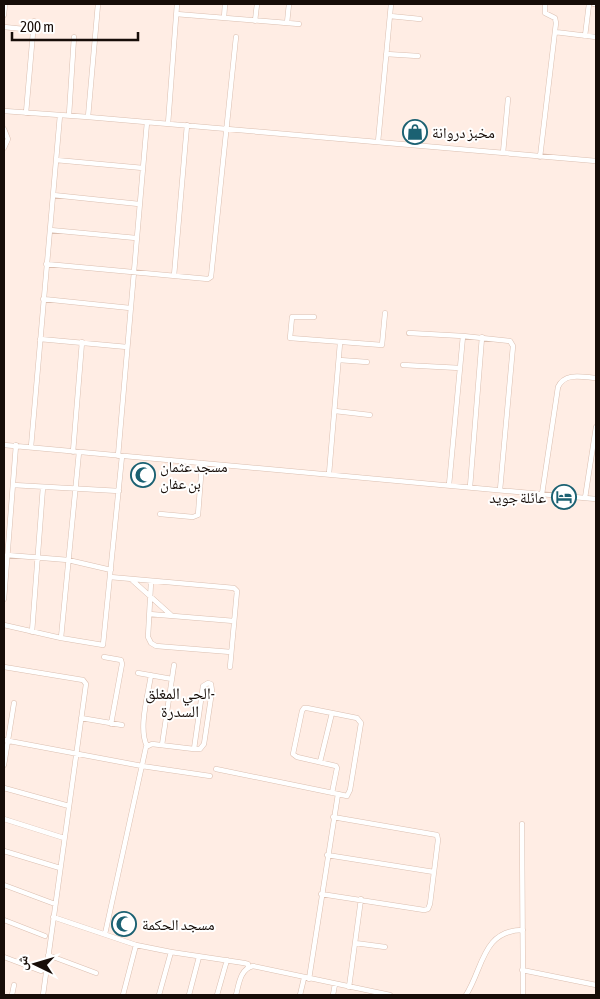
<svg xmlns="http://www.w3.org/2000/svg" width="600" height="999" font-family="'Asap Condensed','Noto Naskh Arabic',sans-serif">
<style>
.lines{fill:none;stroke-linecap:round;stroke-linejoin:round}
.minor-casing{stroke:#dbbfb0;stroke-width:5.5}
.minor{stroke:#fff;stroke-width:4.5}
.labels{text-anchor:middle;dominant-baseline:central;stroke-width:4;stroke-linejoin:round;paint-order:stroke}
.poi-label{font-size:15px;fill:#170d08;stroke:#fff;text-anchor:start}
.neighbourhood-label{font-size:16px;fill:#170d08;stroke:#fff}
</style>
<rect width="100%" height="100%" fill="#ffede4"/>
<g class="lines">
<defs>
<path id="minor" d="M594,4H596
M176,14L299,24
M4,15L5,4
M390,16L420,19
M224,18L225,4
M255,21L257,4
M287,23L289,4
M4,27L33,30
M555,32L596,37
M585,36L589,4
M386,54L418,56
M4,111L88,117L596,161
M26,113L34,21
M69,115L74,37
M88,117L98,4
M168,124L177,4
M4,129L8,139L4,148
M378,142L391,4
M503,153L508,99
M540,157L556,23L555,18L545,13V4
M56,160L143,168
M53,195L139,204
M50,230L136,238
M46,264L208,279L211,277L236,37
M174,276L187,125
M43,299L130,308
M314,317H292L290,338L382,345L385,313
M409,333L463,336
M40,339L127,347
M339,360L367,362
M403,365L460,368
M335,411L370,415
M4,445L596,499
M31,447L60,115
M73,452L82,342
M118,456L147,122
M329,474L340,343
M13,485L119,491
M449,485L463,336L510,341L513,346L500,490
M470,487L482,337
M542,494L558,387C565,372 582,377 596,378
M585,498L596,427
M160,514L193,517L198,515L202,463
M7,555L68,560L111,570
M110,577L234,588L237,591L230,667
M132,580L171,615
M151,582L148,637L151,643L156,646L231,652
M4,599L16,445
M149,614L234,621
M4,625L61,638L103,645L122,456
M32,632L43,487
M61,638L79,452
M104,657L121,660L122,664L111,724
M4,667L83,680L86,684L43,995
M138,673L172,679
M81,718L122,725
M4,740L142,766L210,776
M162,745L174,665
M147,746C138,729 148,695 151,675
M320,762L332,713
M4,765L14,703
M216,769L338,794L347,796L350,790L361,723L357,718L307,708H304L302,711L293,754L297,757L336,766L337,768L332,793
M4,788L69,806
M4,819L64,838
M522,824L523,995
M4,851L60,868
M327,855L434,872
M4,885L55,904
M321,894L424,910L428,909L430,904L438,840L437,835L333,817
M53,917L136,945L171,952L244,963L248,964V968
M4,920L45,936
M105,934L146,747L152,744L194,749H200L204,744L212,691L211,684L208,683L203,686L194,749
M355,943L385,947
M48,955L96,973
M4,957L41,971
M522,970L596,985
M309,979L338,794
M349,987L361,899
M12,995L14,985
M123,995L136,945
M159,995L171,952
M189,995L199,957
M217,995L227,960
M236,995C239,984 240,969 253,966L390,995
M300,995L304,978
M333,995L335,984
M466,995C483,969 482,930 523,930"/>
</defs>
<use href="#minor" class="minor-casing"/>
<use href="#minor" class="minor"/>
</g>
<defs>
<symbol id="shop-ring" viewBox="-11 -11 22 22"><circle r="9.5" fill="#fff" stroke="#1b6172" stroke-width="1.5"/><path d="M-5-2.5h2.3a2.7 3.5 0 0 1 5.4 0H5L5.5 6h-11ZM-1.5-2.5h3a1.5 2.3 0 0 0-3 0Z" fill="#1b6172"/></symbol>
<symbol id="mosque-ring" viewBox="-11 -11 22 22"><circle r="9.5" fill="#fff" stroke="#1b6172" stroke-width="1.5"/><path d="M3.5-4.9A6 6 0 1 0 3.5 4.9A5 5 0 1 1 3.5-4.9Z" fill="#1b6172"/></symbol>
<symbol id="hotel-ring" viewBox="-11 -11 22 22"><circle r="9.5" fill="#fff" stroke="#1b6172" stroke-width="1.5"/><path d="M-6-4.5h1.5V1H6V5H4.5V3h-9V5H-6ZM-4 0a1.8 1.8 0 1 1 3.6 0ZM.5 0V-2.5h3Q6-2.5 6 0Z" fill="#1b6172"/></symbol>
</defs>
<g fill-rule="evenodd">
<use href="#shop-ring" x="401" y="118" width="28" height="28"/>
<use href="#mosque-ring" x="129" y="461" width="28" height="28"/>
<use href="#hotel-ring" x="550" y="483" width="28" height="28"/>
<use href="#mosque-ring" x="110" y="910" width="28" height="28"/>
</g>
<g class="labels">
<g class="poi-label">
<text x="432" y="132">مخبز دروانة</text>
<text x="160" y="466">مسجد عثمان<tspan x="160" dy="17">بن عفان</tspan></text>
<text x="546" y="497" text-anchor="end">عائلة جويد</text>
<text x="142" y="924">مسجد الحكمة</text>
</g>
<g class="neighbourhood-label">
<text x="180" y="693">الحي المغلق-<tspan x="180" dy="18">السدرة</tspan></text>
</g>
</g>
<rect width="600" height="999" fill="none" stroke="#170d08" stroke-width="10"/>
<g transform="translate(35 964) rotate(275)" stroke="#ffffff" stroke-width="4" paint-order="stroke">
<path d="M0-4L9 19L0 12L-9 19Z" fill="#170d08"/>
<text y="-8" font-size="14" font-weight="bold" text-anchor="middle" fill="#170d08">ش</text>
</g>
<path d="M12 32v8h126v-8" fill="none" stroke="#170d08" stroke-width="2.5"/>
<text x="20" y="32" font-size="15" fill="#170d08" stroke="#ffffff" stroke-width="4" paint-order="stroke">200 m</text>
</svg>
